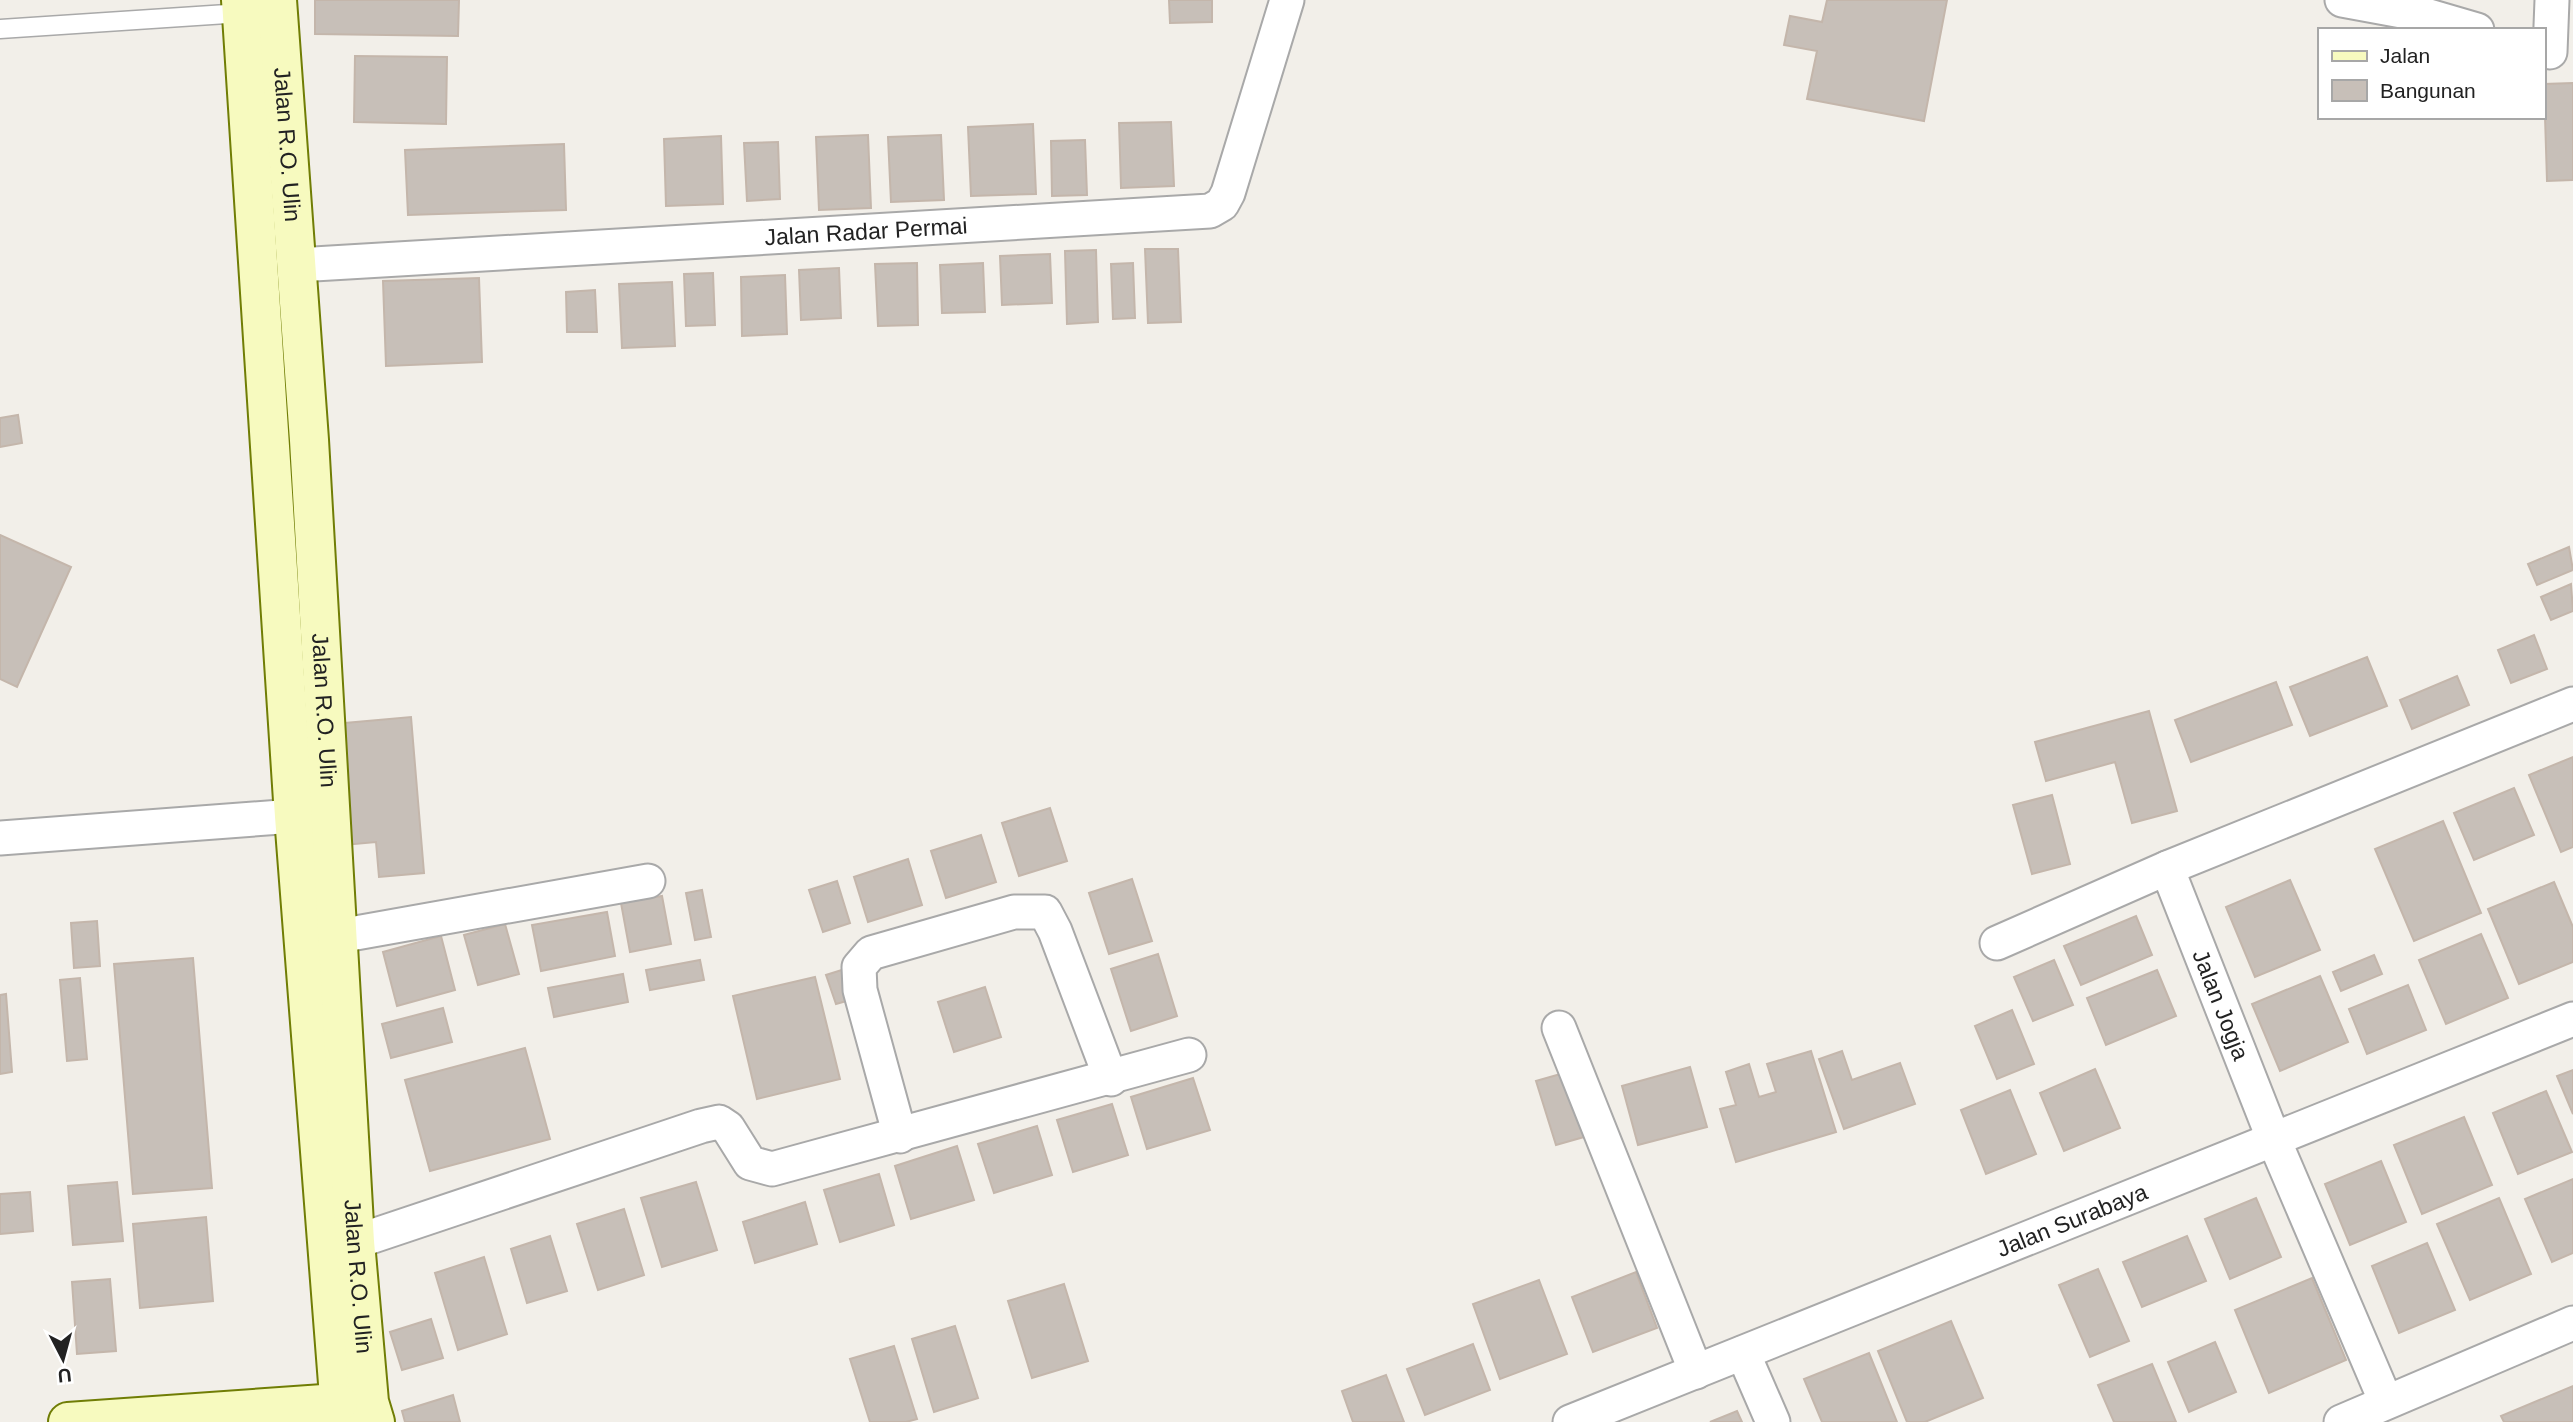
<svg xmlns="http://www.w3.org/2000/svg" width="2573" height="1422" font-family="Helvetica,sans-serif">
<style>
.building{fill:#c7bfb8;stroke:#c4b6ab;stroke-width:2}
.lines{fill:none;stroke-linecap:round;stroke-linejoin:round}
.lane-casing{stroke:#a9a9a9;stroke-width:21}
.street-casing{stroke:#a9a9a9;stroke-width:37}
.secondary-casing{stroke:#707d05;stroke-width:42}
.lane{stroke:#fff;stroke-width:18}
.street{stroke:#fff;stroke-width:33}
.secondary{stroke:#f7fabf;stroke-width:38}
.labels{text-anchor:middle;dominant-baseline:central;stroke-width:7;stroke-linejoin:round;paint-order:stroke}
.street-label{font-size:23px;fill:#222;stroke:#fff}
</style>
<rect width="100%" height="100%" fill="#f2efe9"/>
<path class="building" d="M315,0H459L458,36L315,34Z
M1169,0H1212V22L1170,23Z
M1827,0H1947L1924,121L1807,99L1817,51L1784,45L1790,16L1822,22Z
M355,56L447,57L446,124L354,122Z
M2573,83V180L2547,181L2544,84Z
M1171,122L1174,186L1121,188L1119,123Z
M1033,124L1036,194L971,196L968,127Z
M868,135L871,208L819,210L816,137Z
M941,135L944,200L891,202L888,137Z
M721,136L723,204L666,206L664,139Z
M1085,140L1087,195L1052,196L1051,141Z
M778,142L780,199L747,201L744,143Z
M564,144L566,210L408,215L405,150Z
M1145,249H1178L1181,322L1148,323Z
M1096,250L1098,322L1067,324L1065,251Z
M1050,254L1052,303L1002,305L1000,256Z
M917,263L918,325L878,326L875,264Z
M983,263L985,312L942,313L940,265Z
M1133,263L1135,318L1113,319L1111,264Z
M839,268L841,318L801,320L799,270Z
M713,273L715,325L686,326L684,274Z
M785,275L787,334L742,336L741,277Z
M479,278L482,362L386,366L383,281Z
M672,282L675,346L622,348L619,284Z
M595,290L597,332H567L566,292Z
M18,415L22,443L0,447V418Z
M0,535L71,567L17,687L0,679Z
M2569,547L2573,570L2537,585L2528,564Z
M2571,584L2573,611L2551,620L2541,597Z
M2534,635L2547,669L2511,683L2498,650Z
M2367,657L2387,706L2310,736L2290,687Z
M2457,676L2469,705L2412,729L2400,700Z
M2276,682L2292,725L2191,762L2175,720Z
M2149,711L2177,811L2132,823L2115,762L2046,781L2035,742Z
M411,717L424,873L379,877L376,842L344,845L334,724Z
M2573,757V847L2561,852L2529,775Z
M2514,788L2534,835L2474,860L2454,813Z
M2052,795L2070,864L2032,874L2013,805Z
M1050,808L1067,861L1019,876L1002,823Z
M2443,821L2481,913L2414,941L2375,849Z
M981,835L996,882L946,898L931,851Z
M908,859L922,905L868,922L854,877Z
M1132,879L1152,941L1109,954L1089,893Z
M2290,880L2320,950L2255,977L2226,907Z
M837,881L850,923L823,932L809,890Z
M2554,882L2573,927V962L2519,984L2488,909Z
M702,890L711,937L695,940L686,893Z
M662,896L671,944L630,952L621,903Z
M607,912L615,956L541,971L532,925Z
M2136,916L2152,955L2081,985L2064,946Z
M97,921L100,966L74,968L71,923Z
M505,924L519,974L478,985L464,935Z
M2481,934L2508,998L2446,1024L2419,960Z
M441,936L455,990L397,1006L383,952Z
M1158,954L1177,1016L1131,1031L1111,969Z
M2374,955L2382,974L2341,991L2333,972Z
M193,958L212,1188L133,1194L114,964Z
M700,960L704,980L650,990L646,970Z
M2054,960L2073,1005L2033,1021L2014,977Z
M848,968L857,998L836,1004L826,975Z
M2157,970L2176,1016L2106,1045L2087,998Z
M623,974L628,1002L554,1017L548,988Z
M2320,976L2348,1042L2280,1071L2252,1004Z
M815,977L840,1079L757,1099L733,996Z
M80,978L87,1059L67,1061L60,980Z
M2408,985L2426,1030L2367,1054L2349,1009Z
M985,987L1001,1037L954,1052L938,1002Z
M6,994L12,1072L0,1074V995Z
M443,1008L452,1042L391,1058L382,1024Z
M2012,1010L2034,1064L1997,1079L1975,1026Z
M525,1048L550,1139L430,1171L405,1080Z
M1811,1051L1836,1132L1736,1162L1720,1109L1736,1105L1726,1072L1749,1064L1759,1097L1776,1092L1767,1064Z
M1842,1051L1852,1080L1900,1063L1915,1104L1844,1129L1819,1059Z
M1690,1067L1707,1127L1638,1145L1622,1086Z
M2095,1069L2120,1128L2064,1151L2040,1093Z
M2573,1070V1114L2557,1076Z
M1571,1071L1591,1135L1556,1145L1536,1081Z
M1193,1078L1210,1130L1147,1149L1131,1097Z
M2010,1090L2036,1154L1986,1174L1961,1110Z
M2546,1091L2572,1152L2518,1174L2493,1113Z
M1112,1104L1128,1155L1073,1172L1057,1120Z
M2464,1117L2492,1185L2422,1214L2394,1145Z
M1037,1126L1052,1175L994,1193L978,1144Z
M957,1146L974,1200L911,1219L895,1166Z
M2381,1161L2406,1222L2350,1245L2325,1184Z
M879,1174L894,1225L840,1242L824,1190Z
M2573,1179V1253L2552,1262L2525,1199Z
M117,1182L123,1241L73,1245L68,1186Z
M696,1182L717,1250L662,1267L641,1198Z
M30,1192L33,1231L0,1234V1194Z
M2256,1198L2281,1257L2230,1279L2205,1219Z
M2499,1198L2531,1274L2470,1300L2437,1224Z
M805,1202L817,1244L755,1263L743,1222Z
M624,1209L644,1275L598,1290L577,1224Z
M206,1217L213,1301L140,1308L133,1224Z
M550,1236L567,1291L527,1303L511,1249Z
M2187,1236L2206,1281L2142,1307L2123,1262Z
M2427,1243L2455,1310L2399,1333L2372,1266Z
M484,1257L507,1334L458,1350L435,1273Z
M2098,1269L2129,1341L2090,1357L2059,1285Z
M1636,1272L1657,1328L1593,1352L1572,1297Z
M2312,1278L2346,1360L2269,1393L2235,1310Z
M110,1279L116,1351L77,1354L72,1282Z
M1539,1280L1567,1354L1500,1379L1473,1304Z
M1064,1284L1088,1361L1032,1378L1008,1301Z
M431,1319L443,1358L402,1370L390,1332Z
M1951,1321L1983,1398L1925,1422H1907L1878,1351Z
M955,1326L978,1398L934,1412L912,1339Z
M2215,1342L2236,1392L2189,1412L2168,1362Z
M1473,1344L1490,1390L1425,1415L1407,1369Z
M894,1346L917,1419L906,1422H870L850,1359Z
M1869,1353L1897,1422H1822L1804,1379Z
M2152,1364L2176,1422H2114L2098,1385Z
M1386,1375L1404,1422H1353L1342,1391Z
M2573,1386V1422H2504L2501,1416Z
M453,1395L460,1422H405L402,1411Z
M1737,1411L1742,1422H1710Z"/>
<g class="lines">
<defs>
<path id="lane" d="M0,29L242,13"/>
<g id="street">
<path d="M2342,0L2429,16L2477,30"/>
<path d="M2550,52L2552,0"/>
<path id="s1" d="M297,265L1210,211L1222,204L1228,193L1287,0"/>
<path d="M0,838L294,816"/>
<path id="s2" d="M2167,868L2274,1140L2386,1402"/>
<path d="M339,936L648,881"/>
<path d="M1997,943L2167,868L2573,704"/>
<path d="M1559,1028L1696,1372"/>
<path d="M900,1136L860,990L859,967L871,953L1014,912H1045L1055,931L1111,1079"/>
<path d="M355,1242L701,1126L719,1122L728,1128L750,1163L772,1169L1189,1055"/>
<path d="M1743,1353L1773,1422"/>
<path id="s3" d="M1570,1422L2573,1019"/>
<path d="M2341,1422L2573,1323"/>
</g>
<g id="secondary">
<path d="M241,0L294,816L341,1422"/>
<path id="s4" d="M277,0L309,440L355,1242L369,1402L375,1422"/>
<path d="M68,1422L338,1403"/>
</g>
</defs>
<use href="#lane" class="lane-casing"/>
<use href="#street" class="street-casing"/>
<use href="#secondary" class="secondary-casing"/>
<use href="#lane" class="lane"/>
<use href="#street" class="street"/>
<use href="#secondary" class="secondary"/>
</g>
<g class="labels">
<g class="street-label">
<text stroke="none"><textPath href="#s4" startOffset="145">Jalan R.O. Ulin</textPath></text>
<text stroke="none"><textPath href="#s1" startOffset="570">Jalan Radar Permai</textPath></text>
<text stroke="none"><textPath href="#s4" startOffset="712">Jalan R.O. Ulin</textPath></text>
<text stroke="none"><textPath href="#s2" startOffset="147">Jalan Jogja</textPath></text>
<text stroke="none"><textPath href="#s3" startOffset="541">Jalan Surabaya</textPath></text>
<text stroke="none"><textPath href="#s4" startOffset="1279">Jalan R.O. Ulin</textPath></text>
</g>
</g>
<rect x="2318" y="28" width="228" height="91" fill="#ffffff" stroke="#a7a7a7" stroke-width="2"/>
<rect x="2332" y="51" width="35" height="10" fill="#f7fabf" stroke="#a7a7a7" stroke-width="2"/>
<text x="2380" y="63" font-size="21" fill="#222222">Jalan</text>
<rect x="2332" y="80" width="35" height="21" fill="#c7bfb8" stroke="#a7a7a7" stroke-width="2"/>
<text x="2380" y="98" font-size="21" fill="#222222">Bangunan</text>
<g transform="translate(63 1359) rotate(174)" stroke="#ffffff" stroke-width="5" paint-order="stroke">
<path d="M0-5L12 26L0 18L-12 26Z" fill="#222222"/>
<text y="-10" font-size="19" font-weight="bold" text-anchor="middle" fill="#222222">U</text>
</g>
</svg>
